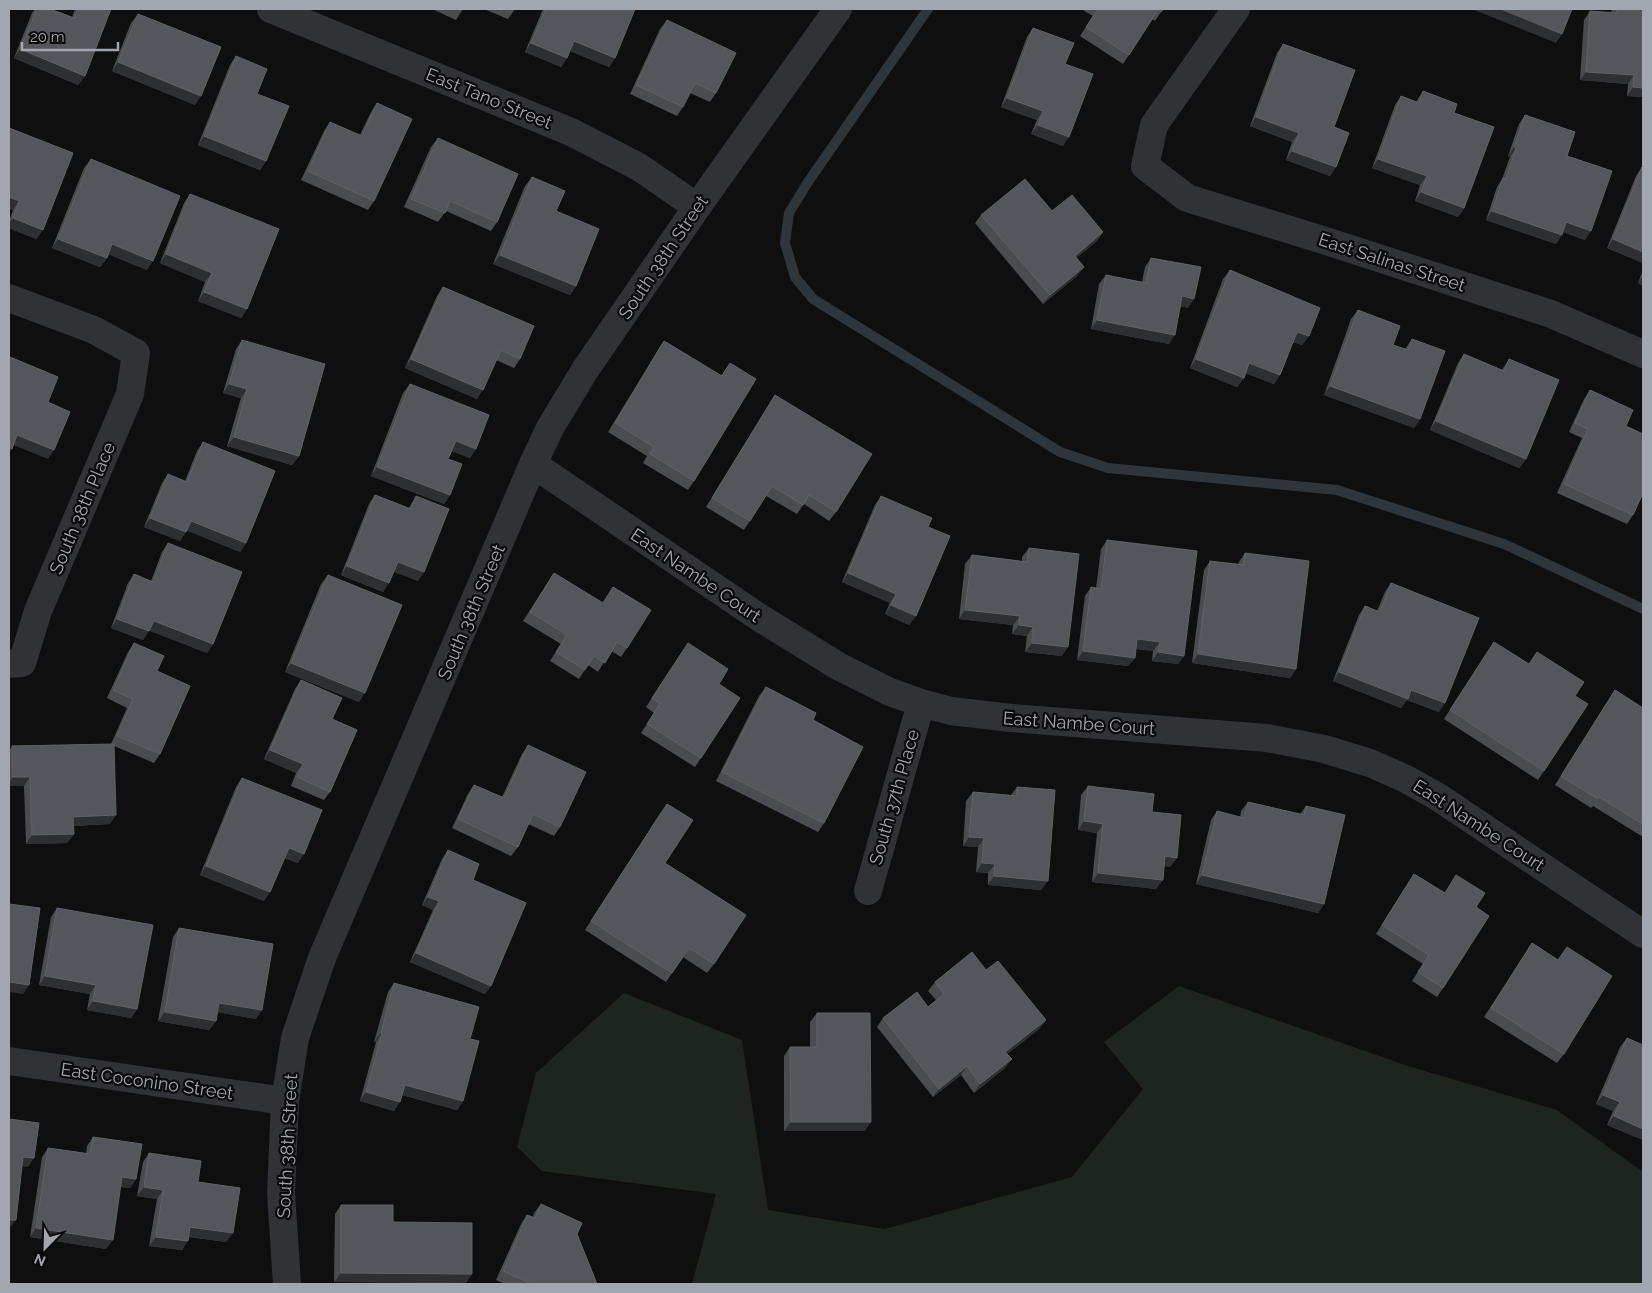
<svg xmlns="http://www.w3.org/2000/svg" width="1652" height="1293" font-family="Raleway,sans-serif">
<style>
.green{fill:#1e241e}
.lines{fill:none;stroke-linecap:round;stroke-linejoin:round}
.stream{stroke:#2e363b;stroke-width:10}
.street{stroke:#313235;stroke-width:28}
.wall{fill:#4a4c4f}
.shaded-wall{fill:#2e2f32}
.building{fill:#53565a;stroke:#606267}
.labels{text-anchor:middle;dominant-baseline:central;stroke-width:4.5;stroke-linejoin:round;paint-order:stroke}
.street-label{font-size:18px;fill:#a2a7af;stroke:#0a0a0b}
</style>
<rect width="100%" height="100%" fill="#0f0f10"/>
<path class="green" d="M1179,986L1408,1066L1557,1110L1643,1172V1284H692L716,1194L542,1171L517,1147L536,1073L624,993L742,1040L768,1210L885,1229L1072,1177L1143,1089L1104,1042Z"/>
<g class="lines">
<path class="stream" d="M928,9L808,182L789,213L785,243L795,277L813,299L1060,452L1108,468L1337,490L1504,544L1643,609"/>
<path class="street" d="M271,9L571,132L639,167L697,207
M1236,9L1154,125L1145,166L1187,198L1326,241L1551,314L1643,354
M9,298L94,330L136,353L130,394L38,611L22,663L9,664
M533,464L757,616L838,666L890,692L921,703L951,711L1011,718L1267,738L1324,749L1370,763L1406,779L1438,797L1643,934
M868,891L921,703
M9,1061L285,1101
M287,1284L281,1193L285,1101L295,1038L322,958L533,464L550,428L585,370L697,207L838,9"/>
</g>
<path class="wall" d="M35,9H50L72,17L75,9H111L85,76L78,85L14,58L32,13Z
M432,9H463L456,20Z
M484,9H515L508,19Z
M543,9H635L615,58L609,67L570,51L567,58L561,67L525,52Z
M1081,9H1163L1155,21L1152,19L1123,64L1080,36L1093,16Z
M1612,9H1643V97L1627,96L1628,84L1580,80L1584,20L1590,11L1611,13Z
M138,14L195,105L112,71L131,23Z
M667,20L716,93L710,102L690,93L683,107L677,116L630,94L660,29Z
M1033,28L1065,64L1063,146L1031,134L1037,120L1001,107L1027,37Z
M1283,44L1334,127L1336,167L1330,176L1286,160L1292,142L1250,126L1277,53Z
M236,56L257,94L266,161L260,170L198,145L230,65Z
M1423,91L1454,113L1464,208L1458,217L1415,201L1420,185L1372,168L1395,105L1401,96L1416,102Z
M377,103L374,201L368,210L301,180L324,131L330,122L360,135L371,112Z
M1525,115L1567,156L1585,240L1563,232L1556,244L1486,220L1497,187L1502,179L1510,157L1508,156L1519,124Z
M9,128L43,230L36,239L9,228V221L13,210Z
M438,138L497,222L491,231L446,211L438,222L404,207L431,147Z
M91,159L147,270L108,254L107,258L100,267L52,248L84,168Z
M1642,167L1643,168V263L1607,248L1636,176Z
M532,177L556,211L576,286L570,295L493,264L525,186Z
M190,194L247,309L241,318L198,301L205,282L160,263L184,203Z
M1052,211L1103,232L1097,241L1076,258L1077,276L1043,304L975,223L981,215Z
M1151,258L1188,308L1181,306L1169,344L1091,329L1099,284L1106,275L1142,282L1145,267Z
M1230,270L1309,336L1302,345L1293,342L1280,375L1274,384L1245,373L1244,378L1237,387L1190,368L1223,279Z
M1643,270V286L1638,283Z
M443,287L520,359L514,368L496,360L477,399L405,368L437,296Z
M1358,310L1393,345L1405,349L1412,339L1420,419L1414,428L1324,395L1351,319Z
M242,340L299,456L292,465L227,446L241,398L223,393L236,349Z
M664,341L721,376L730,363L694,481L688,490L643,463L647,456L608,432L658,350Z
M1464,354L1502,370L1509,359L1526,459L1519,468L1430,430L1458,363Z
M410,384L470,458L452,451L448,459L450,495L444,504L371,476L403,393Z
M1590,390L1626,426L1633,515L1627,524L1557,493L1582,438L1569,432L1584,399Z
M775,395L836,512L829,521L804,504L797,514L766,496L744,530L706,507Z
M203,442L246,543L240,552L187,530L180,541L144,527L162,483L168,474L185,481L197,451Z
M375,495L408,509L416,496L418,581L394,571L383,592L341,575L369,504Z
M881,496L928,527L916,616L909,625L885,614L890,603L842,582L875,505Z
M1107,540L1184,656L1178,664L1152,661L1153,651L1136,649L1135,658L1128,666L1077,660L1085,596L1091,587L1096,588L1101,549Z
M168,543L213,644L207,653L149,630L143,640L111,628L128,583L134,574L151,581L162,552Z
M1029,548L1062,656L1025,652L1027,636L1012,634L1013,625L959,619L965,564L972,555L1022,561V557Z
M1245,553L1296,669L1290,678L1192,663L1204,570L1210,561L1238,564L1239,562Z
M554,573L603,603L613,587L627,648L621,657L611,651L598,672L588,665L579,679L550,661L561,644L523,621Z
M328,575L359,702L285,672L321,584Z
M1391,583L1439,712L1407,700L1401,708L1333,681L1359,615L1365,606L1377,611L1385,592Z
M134,643L157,671L160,754L154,763L114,746L110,824L73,826L74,834L67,843L26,844L24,786H9V751L12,746L111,744L127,708L107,698L128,652Z
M1488,651L1575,696L1544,771L1538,780L1444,719Z
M682,652L719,684L701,758L695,767L641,733L654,713L646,707Z
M301,680L332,719L330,792L324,800L291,786L296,773L264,759L295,689Z
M766,687L813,720L824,823L818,832L716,781L759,696Z
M1615,690L1643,708V837L1593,806L1591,808L1555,785Z
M528,745L560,827L554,836L528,824L518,847L511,856L452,828L468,794L474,785L502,797L522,754Z
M242,778L298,863L284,858L264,901L200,875L236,787Z
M1088,786L1152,812L1170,867L1164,866L1156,889L1092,882L1097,833L1078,830L1081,795Z
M1017,787L1041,890L988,885V873L976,872L978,847L963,846L966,801L973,792L1011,795Z
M1248,802L1300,814L1306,806L1324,904L1318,913L1196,884L1211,820L1217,811L1240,817L1241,811Z
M661,812L665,863L714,964L707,973L683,957L666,982L585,930Z
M448,850L485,994L410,962L433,910L422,905L442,859Z
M1414,874L1445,893L1456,875L1476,907L1443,988L1437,997L1412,981L1423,964L1376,934Z
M57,908L137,1009L131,1018L87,1010L90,994L39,985L51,917Z
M179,928L256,1019L217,1012L216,1021L209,1030L158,1021L173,937Z
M1532,943L1558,960L1567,947L1564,1054L1557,1063L1484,1017Z
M986,970L1046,1020L1039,1029L1007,1054L1005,1068L974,1093L961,1075L933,1097L877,1027L883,1018L928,1007L936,1000L928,991L935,982Z
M394,983L470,1039L463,1101L457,1110L402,1095L394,1111L360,1101L376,1042H374L388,992Z
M817,1013L865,1131H784V1056L790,1047H810V1022Z
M1627,1038L1643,1140L1607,1125L1613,1111L1596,1104L1620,1047Z
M93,1137L136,1179L130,1188L120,1187L106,1249L30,1237L42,1157L48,1148L86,1153L87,1146Z
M149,1153L198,1182L226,1242L189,1237L182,1250L149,1246L157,1199L137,1196L143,1162Z
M541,1204L577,1234L597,1284H505L496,1280L521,1224L527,1215L533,1217L534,1213Z
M341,1205L393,1222L466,1283L334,1282L335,1214Z"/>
<path class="shaded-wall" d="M1472,9H1501L1562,34L1556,43Z
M574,41L615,58L609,67L568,50Z
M531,43L567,58L561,67L525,52Z
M20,49L85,76L78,85L14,58Z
M118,62L201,96L195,105L112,71Z
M1586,72L1634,75L1628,84L1580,80Z
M1633,87L1643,88V97L1627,96Z
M1007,98L1043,111L1037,120L1001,107Z
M1256,117L1299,133L1292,142L1250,126Z
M1038,125L1069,137L1063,146L1031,134Z
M204,136L266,161L260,170L198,145Z
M1514,147L1516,148L1510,157L1508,156Z
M1292,151L1336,167L1330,176L1286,160Z
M1378,159L1427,176L1420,185L1372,168Z
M1421,192L1464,208L1458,217L1415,201Z
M9,197L19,201L13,210L9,209Z
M1492,211L1562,235L1556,244L1486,220Z
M13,218L43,230L36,239L9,228V223Z
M1566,222L1591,231L1585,240L1560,231Z
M1103,232L1097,241L1068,265L1075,256Z
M58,239L107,258L100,267L52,248Z
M1613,239L1643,252V263L1607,248Z
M112,244L153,261L147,270L106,253Z
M166,254L212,273L205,282L160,263Z
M500,255L576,286L570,295L493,264Z
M1084,267L1077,276L1043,304L1050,295Z
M1643,275V286L1638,283Z
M204,292L247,309L241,318L198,301Z
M1182,296L1194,299L1188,308L1176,305Z
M1097,320L1175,335L1169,344L1091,329Z
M1297,332L1309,336L1302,345L1291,341Z
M411,359L483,390L477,399L405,368Z
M1196,359L1244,378L1237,387L1190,368Z
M1249,363L1280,375L1274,384L1243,372Z
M229,384L247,389L241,398L223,393Z
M1330,386L1420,419L1414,428L1324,395Z
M1436,421L1526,459L1519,468L1430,430Z
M17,435L54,450L48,459L11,444Z
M234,437L299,456L292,465L227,446Z
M456,441L476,449L470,458L449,450Z
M9,447L12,449L9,453Z
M377,467L450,495L444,504L371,476Z
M150,518L186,532L180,541L144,527Z
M191,521L246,543L240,552L185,530Z
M398,562L424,572L418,581L391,571Z
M347,566L389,583L383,592L341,575Z
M848,573L896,594L890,603L842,582Z
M891,605L916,616L909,625L885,614Z
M965,610L1020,616L1013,625L959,619Z
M117,619L149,631L143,640L111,628Z
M154,621L213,644L207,653L147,630Z
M1019,625L1033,627L1027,636L1012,634Z
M1137,639L1160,642L1153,651L1130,648Z
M1032,643L1068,647L1062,656L1025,652Z
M1083,651L1135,658L1128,666L1077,660Z
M1158,652L1184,656L1178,664L1152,661Z
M1198,654L1296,669L1290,678L1192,663Z
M291,663L365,693L359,702L285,672Z
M1339,672L1411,690L1445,703L1439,712L1407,700L1401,708L1333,681Z
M270,750L303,764L296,773L264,759Z
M13,777H30L24,786H9V783Z
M116,815L110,824L67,826L73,817Z
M1084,821L1103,824L1097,833L1078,830Z
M74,834L67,843L26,844L32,835Z
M969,837L984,838L978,847L963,846Z
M289,848L304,854L298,863L282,857Z
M1165,856L1177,858L1170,867L1159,865Z
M982,863L995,864L988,873L976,872Z
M206,866L270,892L264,901L200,875Z
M1098,873L1163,880L1156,889L1092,882Z
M1202,875L1324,904L1318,913L1196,884Z
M994,876L1048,881L1041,890L988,885Z
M428,897L439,901L433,910L422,905Z
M416,953L491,986L485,994L410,962Z
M45,976L96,985L90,994L39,985Z
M9,982L29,985L23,994L9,992Z
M93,1001L137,1009L131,1018L87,1010Z
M219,1003L262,1010L256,1019L212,1011Z
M165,1012L216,1021L209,1030L158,1021Z
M1046,1020L1039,1029L999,1061L1005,1052Z
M381,1033H382L376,1042H374Z
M1012,1059L1005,1068L974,1093L980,1084Z
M967,1066L961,1075L933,1097L939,1089Z
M405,1085L463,1101L457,1110L399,1094Z
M366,1092L400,1102L394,1111L360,1101Z
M1603,1095L1620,1102L1613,1111L1596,1104Z
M1614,1116L1643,1129V1140L1607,1125Z
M791,1122H871L865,1131H784Z
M23,1157L34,1158L28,1167L17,1166Z
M122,1177L136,1179L130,1188L115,1186Z
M144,1187L163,1190L157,1199L137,1196Z
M9,1220H16L9,1229Z
M190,1227L233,1233L226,1242L184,1236Z
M36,1228L113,1240L106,1249L30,1237Z
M156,1237L188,1241L182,1250L149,1246Z
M341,1273L472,1274L466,1283L334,1282Z"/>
<path class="building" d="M37,9H50L74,18L78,9H111L85,76L20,49Z
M546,9H635L615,58L574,41L567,58L531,43Z
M1098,9H1163L1161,12L1158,10L1129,55L1086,27Z
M1501,9H1572L1562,34Z
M1617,9H1643V88L1633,87L1634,75L1586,72L1590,11L1617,13Z
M138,14L221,47L201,96L118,62Z
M667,20L736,53L716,93L695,83L683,107L636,85Z
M1033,28L1074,43L1065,64L1093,74L1069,137L1038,125L1043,111L1007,98Z
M1283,44L1355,70L1334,127L1349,133L1336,167L1292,151L1299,133L1256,117Z
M236,56L267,69L257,94L289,106L266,161L204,136Z
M1423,91L1457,104L1454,113L1494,127L1464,208L1421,192L1427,176L1378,159L1401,96L1419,103Z
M377,103L412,119L374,201L308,171L330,122L362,136Z
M1525,115L1575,132L1567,156L1612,171L1591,231L1566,222L1562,235L1492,211L1503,178L1506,179L1516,148L1514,147Z
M9,128L73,153L43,230L13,218L19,201L9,197Z
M438,138L518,174L497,222L450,201L445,213L411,199Z
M91,159L180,196L153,261L112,244L107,258L58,239Z
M1642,167L1643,168V252L1613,239Z
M532,177L565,191L556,211L599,229L576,286L500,255Z
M1025,179L1052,211L1072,195L1103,232L1075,256L1084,267L1050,295L981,215Z
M190,194L279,229L247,309L204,292L212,273L166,254Z
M1151,258L1201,267L1194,299L1182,296L1175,335L1097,320L1106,275L1146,283Z
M1230,270L1320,308L1309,336L1297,332L1280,375L1249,363L1244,378L1196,359Z
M443,287L534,326L520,359L501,350L483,390L411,359Z
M1358,310L1400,326L1393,345L1408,350L1412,339L1445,351L1420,419L1330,386Z
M242,340L325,364L299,456L234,437L247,389L229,384Z
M664,341L722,376L730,363L756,379L694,481L650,454L654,447L615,423Z
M1464,354L1504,371L1509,359L1559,380L1526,459L1436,421Z
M10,357L58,377L48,402L70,412L54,450L17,435L12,449L9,447V360Z
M410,384L489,415L476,449L456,441L448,459L462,464L450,495L377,467Z
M1590,390L1633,410L1626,426L1643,434V493L1633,515L1564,484L1588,429L1575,423Z
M775,395L872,454L836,512L809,495L803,505L772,486L750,521L712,498Z
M203,442L275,471L246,543L191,521L186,532L150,518L168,474L187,482Z
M375,495L411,509L416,496L449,509L424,572L398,562L389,583L347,566Z
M881,496L932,518L928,527L950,536L916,616L891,605L896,594L848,573Z
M1107,540L1197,551L1184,656L1158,652L1160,642L1137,639L1135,658L1083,651L1091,587L1101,589Z
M168,543L242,572L213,644L154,621L149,631L117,619L134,574L153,582Z
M1029,548L1079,554L1068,647L1032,643L1033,627L1019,625L1020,616L965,610L972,555L1027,562Z
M1245,553L1309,561L1296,669L1198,654L1210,561L1243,565Z
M554,573L603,603L613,587L651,610L627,648L617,642L605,663L594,656L585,670L556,652L567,635L530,612Z
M328,575L402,605L365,693L291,663Z
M1391,583L1479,618L1445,703L1411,690L1408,699L1339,672L1365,606L1380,612Z
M1494,642L1529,664L1537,652L1584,682L1575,696L1588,704L1544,771L1450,710Z
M134,643L164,656L157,671L190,686L160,754L117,736L133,699L113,690Z
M688,643L728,669L719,684L740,698L701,758L647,724L660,704L652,698Z
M301,680L342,698L332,719L357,730L330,792L297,777L303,764L270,750Z
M766,687L816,713L813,720L863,747L824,823L722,772Z
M1615,690L1643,708V824L1599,797L1598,799L1561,776Z
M114,744L116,815L73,817L74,834L32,835L30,777H13L12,746Z
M528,745L586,772L560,827L533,814L518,847L458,819L474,785L504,798Z
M242,778L322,810L304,854L289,848L270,892L206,866Z
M1088,786L1154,794L1152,812L1181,815L1177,858L1165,856L1163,880L1098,873L1103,824L1084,821Z
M1017,787L1055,790L1048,881L994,876L995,864L982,863L984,838L969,837L973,792L1017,796Z
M1248,802L1304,815L1306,806L1345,815L1324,904L1202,875L1217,811L1244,818Z
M667,804L693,820L665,863L746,915L714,964L689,948L672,973L591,921Z
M448,850L479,864L473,880L526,903L491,986L416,953L439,901L428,897Z
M1414,874L1445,893L1456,875L1485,893L1476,907L1489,916L1443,988L1418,972L1429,955L1382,925Z
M9,904L40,908L29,985L9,982Z
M57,908L153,925L137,1009L93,1001L96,985L45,976Z
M179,928L273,944L262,1010L219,1003L216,1021L165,1012Z
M1532,943L1558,960L1567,947L1612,976L1564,1054L1491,1008Z
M972,952L986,970L998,961L1046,1020L1005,1052L1012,1059L980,1084L967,1066L939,1089L883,1018L917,992L928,1007L944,994L935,982Z
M394,983L479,1007L470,1039L479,1041L463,1101L405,1085L400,1102L366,1092L382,1033H381Z
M817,1013H870L871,1122H791L790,1047H817Z
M1627,1038L1643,1045V1129L1614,1116L1620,1102L1603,1095Z
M9,1119L39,1123L34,1158L23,1157L16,1220H9Z
M93,1137L142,1144L136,1179L122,1177L113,1240L36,1228L48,1148L90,1154Z
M149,1153L201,1161L198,1182L240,1188L233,1233L190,1227L188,1241L156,1237L163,1190L144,1187Z
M541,1204L582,1223L577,1234L597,1284H532L503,1271L527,1215L535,1218Z
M341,1205H393V1222L472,1223V1274L341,1273Z"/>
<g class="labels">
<g class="street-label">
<text transform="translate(489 98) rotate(22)">East Tano Street</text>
<text transform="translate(663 257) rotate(-56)">South 38th Street</text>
<text transform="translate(1392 262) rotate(18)">East Salinas Street</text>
<text transform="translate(82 508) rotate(-67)">South 38th Place</text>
<text transform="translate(696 575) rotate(34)">East Nambe Court</text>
<text transform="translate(471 612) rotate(-67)">South 38th Street</text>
<text transform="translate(1079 723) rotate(4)">East Nambe Court</text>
<text transform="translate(894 797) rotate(-74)">South 37th Place</text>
<text transform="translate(1479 825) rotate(33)">East Nambe Court</text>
<text transform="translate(147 1081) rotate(8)">East Coconino Street</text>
<text transform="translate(287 1146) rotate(-87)">South 38th Street</text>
</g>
</g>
<rect width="1652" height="1293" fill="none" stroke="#a2a7af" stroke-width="20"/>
<g transform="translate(45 1248) rotate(203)" stroke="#0a0a0b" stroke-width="4" paint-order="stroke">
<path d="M0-4L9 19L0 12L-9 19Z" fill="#a2a7af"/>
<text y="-8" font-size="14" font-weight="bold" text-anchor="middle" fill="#a2a7af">N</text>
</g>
<path d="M22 42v8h96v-8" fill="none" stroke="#a2a7af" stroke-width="2.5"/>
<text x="30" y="42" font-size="15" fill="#a2a7af" stroke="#0a0a0b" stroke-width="4" paint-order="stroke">20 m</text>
</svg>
